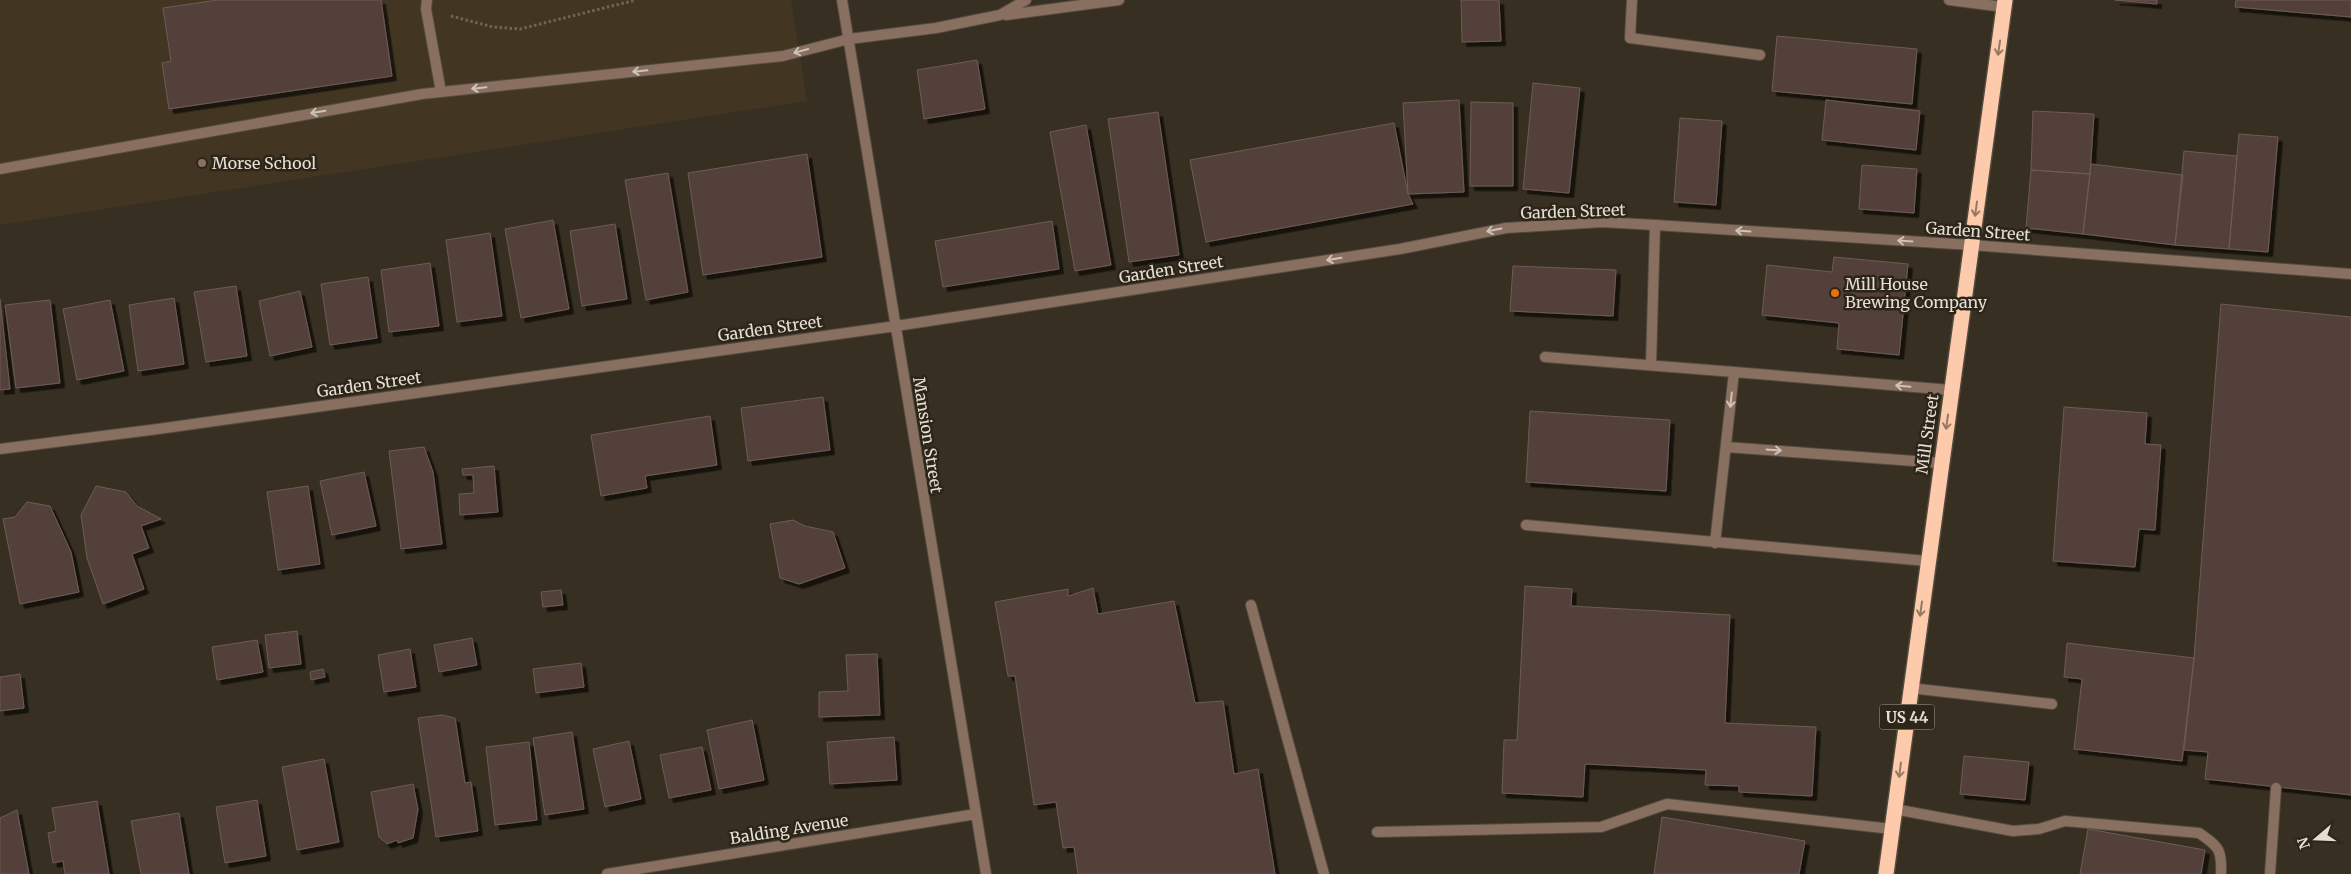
<svg xmlns="http://www.w3.org/2000/svg" width="2351" height="874" font-family="Merriweather,serif">
<style>
.built{fill:#423622}
.building{fill:#52413b;stroke:#6e5b55;filter:url(#shadow)}
.lines{fill:none;stroke-linecap:round;stroke-linejoin:round}
.lane-casing{stroke:#534b3e;stroke-width:12}
.street-casing{stroke:#534b3e;stroke-width:12}
.highway-casing{stroke:#534b3e;stroke-width:18}
.path{stroke:#6c6558;stroke-width:3;stroke-dasharray:2.5 2.5;stroke-linecap:butt}
.lane{stroke:#896f60;stroke-width:10}
.street{stroke:#896f60;stroke-width:10}
.highway{stroke:#fdcaac;stroke-width:15}
.oneway{stroke:#957862}
.oneway2{stroke:#cdc3b8}
.education-dot{fill:#8d6e63;stroke:#2d2517;stroke-width:2}
.food-dot{fill:#e8710a;stroke:#2d2517;stroke-width:2}
.labels{text-anchor:middle;dominant-baseline:central;stroke-width:5;stroke-linejoin:round;paint-order:stroke}
.shield{fill:#2d2517;stroke:#ada79d;stroke-width:1}
.shield-label{font-size:15px;font-weight:bold;fill:#e4dfd6}
.poi-label{font-size:16px;fill:#e4dfd6;stroke:#2d2517;text-anchor:start}
.street-label{font-size:16px;fill:#e4dfd6;stroke:#2d2517}
</style>
<defs>
<filter id="shadow"><feDropShadow dx="4.5" dy="4.5" stdDeviation="0" flood-color="#0009"/></filter>
</defs>
<rect width="100%" height="100%" fill="#372f21"/>
<path class="built" d="M0,0H791L807,101L0,225Z"/>
<path class="building" d="M218,0H381L392,76L169,109L162,63L171,61L163,8Z
M1461,0H1499L1501,41L1462,42Z
M2115,0H2157V4Z
M2236,0H2351V17L2235,7Z
M1777,36L1917,49L1912,104L1772,91Z
M977,60L985,109L924,119L917,70Z
M1533,83L1580,88L1569,193L1523,189Z
M1459,100L1464,192L1408,194L1403,103Z
M1826,100L1920,111L1916,150L1822,140Z
M1471,102L1513,103V186H1470Z
M2033,111L2094,114L2090,174L2031,170Z
M1158,112L1179,255L1129,262L1108,119Z
M1680,118L1722,121L1716,205L1674,202Z
M1394,123L1408,194L1413,204L1206,242L1190,160Z
M1086,125L1111,265L1075,271L1050,132Z
M2239,134L2278,137L2268,252L2229,249Z
M2184,151L2237,156L2229,249L2175,245Z
M807,154L822,257L703,275L688,173Z
M2091,164L2183,175L2175,245L2083,234Z
M1862,165L1917,169L1914,213L1859,209Z
M2031,170L2090,174L2083,234L2026,228Z
M668,173L688,292L646,300L625,180Z
M553,220L569,309L521,318L505,229Z
M1052,221L1059,269L943,287L935,241Z
M615,224L627,299L582,306L570,231Z
M490,233L502,316L457,322L446,240Z
M1834,257L1908,264L1899,355L1837,349L1839,323L1762,315L1767,265L1832,272Z
M430,263L439,326L389,332L381,270Z
M1513,266L1616,270L1613,316L1510,311Z
M368,277L377,338L330,345L321,284Z
M236,286L247,356L206,362L194,292Z
M300,291L312,347L270,356L259,301Z
M174,298L184,364L138,371L129,305Z
M0,299L10,389L0,390Z
M50,300L60,383L16,388L5,305Z
M110,300L124,371L77,380L63,309Z
M2221,304L2351,317V795L2205,779L2208,752L2184,750L2194,658Z
M823,397L830,450L748,461L741,408Z
M2064,407L2147,413L2145,444L2161,445L2155,530L2139,529L2135,567L2053,561Z
M1530,411L1670,420L1666,491L1526,482Z
M710,416L717,465L645,476L647,488L601,496L591,435Z
M424,447L433,472L442,544L401,549L389,451Z
M494,466L498,512L460,515L459,494L474,493L473,475H463L462,469Z
M364,472L376,526L332,535L320,481Z
M96,486L126,492L137,506L161,519L141,526L149,548L132,554L144,589L103,604L87,558L81,515Z
M308,486L320,564L278,570L267,492Z
M27,502L50,506L71,552L79,592L20,604L3,519L15,517Z
M793,520L805,526L833,532L845,568L799,584L780,578L770,524Z
M1525,586L1572,589L1571,606L1730,615L1725,723L1816,727L1812,796L1739,792V786L1705,785L1706,770L1585,764L1583,797L1502,793L1504,740H1517Z
M1093,588L1098,614L1174,601L1195,703L1223,701L1234,774L1258,769L1275,874H1078L1074,847L1063,848L1056,802L1034,805L1015,676H1008L995,602L1068,589V596Z
M561,590L563,605L543,607L541,592Z
M297,631L301,664L269,668L265,635Z
M472,638L477,665L439,672L434,645Z
M257,640L263,672L217,680L212,647Z
M2067,643L2194,658L2182,761L2074,749L2082,679L2064,677Z
M410,649L416,687L384,692L378,655Z
M877,654L880,715L819,717V692L848,691L846,655Z
M581,663L584,687L536,693L533,669Z
M323,669L325,677L311,680L310,672Z
M20,674L24,708L0,711V677Z
M442,715L455,718L465,783L471,782L478,831L436,837L418,718Z
M752,720L764,780L719,789L707,730Z
M572,732L584,809L545,815L533,738Z
M894,737L897,780L830,784L827,742Z
M629,741L641,799L605,807L593,749Z
M529,742L537,820L495,825L486,747Z
M702,747L711,790L669,798L660,755Z
M1964,756L2029,762L2025,800L1960,794Z
M324,759L339,842L297,850L282,767Z
M413,784L418,809L413,838L398,843L397,840L387,844L379,837L371,792Z
M257,800L266,856L225,863L216,807Z
M97,801L109,874H65L63,861L53,863L48,833L56,831L52,808Z
M17,810L29,874H0V818Z
M179,813L189,874H141L131,821Z
M1662,817L1805,841L1799,874H1654Z
M2088,829L2205,850L2201,874H2080Z"/>
<g class="lines">
<defs>
<path id="lane" d="M427,0L426,9L441,92
M1632,0L1630,38L1760,55
M1949,0L2004,7
M1006,15L1119,0
M0,169L422,94L783,56L849,39L936,28L1000,15L1026,0
M1545,357L1734,372
M1651,365L1655,225
M1726,447L1941,463
M1526,525L1927,561
M1715,543L1734,372L1951,390
M1251,605L1324,874
M1910,688L2052,704
M1894,809L2013,831L2039,829L2065,821L2199,833C2219,847 2222,849 2221,874
M1377,832L1601,827L1667,804L1892,829
M2270,874L2276,788"/>
<path id="street" d="M842,0L986,874
M0,449L158,429L896,326L1400,249L1506,228L1602,222L1655,225L1971,245L2351,274
M607,874L976,814"/>
<path id="highway" d="M1886,874L2005,0"/>
</defs>
<use href="#lane" class="lane-casing"/>
<use href="#street" class="street-casing"/>
<use href="#highway" class="highway-casing"/>
<path class="path" d="M451,16L493,27L520,29L636,0"/>
<use href="#lane" class="lane"/>
<use href="#street" class="street"/>
<use href="#highway" class="highway"/>
</g>
<defs><path id="oneway-shaft" d="M-6 0H5M1.5-3L5.5 0L1.5 3" fill="none" stroke-width="1.6" stroke-linecap="round" stroke-linejoin="round" transform="scale(1.25)"/></defs>
<g class="oneway">
<use href="#oneway-shaft" transform="translate(1999 48) rotate(98)"/>
<use href="#oneway-shaft" transform="translate(1976 209) rotate(98)"/>
<use href="#oneway-shaft" transform="translate(1947 422) rotate(98)"/>
<use href="#oneway-shaft" transform="translate(1921 609) rotate(98)"/>
<use href="#oneway-shaft" transform="translate(1900 770) rotate(97)"/>
</g>
<g class="oneway2">
<use href="#oneway-shaft" transform="translate(801 51) rotate(165)"/>
<use href="#oneway-shaft" transform="translate(640 71) rotate(174)"/>
<use href="#oneway-shaft" transform="translate(479 88) rotate(174)"/>
<use href="#oneway-shaft" transform="translate(318 112) rotate(170)"/>
<use href="#oneway-shaft" transform="translate(1494 230) rotate(169)"/>
<use href="#oneway-shaft" transform="translate(1743 231) rotate(-176)"/>
<use href="#oneway-shaft" transform="translate(1905 241) rotate(-176)"/>
<use href="#oneway-shaft" transform="translate(1334 259) rotate(171)"/>
<use href="#oneway-shaft" transform="translate(1903 386) rotate(-175)"/>
<use href="#oneway-shaft" transform="translate(1731 400) rotate(96)"/>
<use href="#oneway-shaft" transform="translate(1774 450) rotate(4)"/>
</g>
<circle class="education-dot" cx="202" cy="163" r="5"/>
<circle class="food-dot" cx="1835" cy="293" r="5"/>
<g class="labels">
<rect class="shield" x="1879.5" y="704.5" width="55" height="25" rx="4"/>
<g class="shield-label">
<text x="1907" y="717">US 44</text>
</g>
<g class="poi-label">
<text x="212" y="163">Morse School</text>
<text x="1845" y="284">Mill House<tspan x="1845" dy="18">Brewing Company</tspan></text>
</g>
<g class="street-label">
<text transform="translate(1573 211) rotate(-2)">Garden Street</text>
<text transform="translate(1978 231) rotate(4)">Garden Street</text>
<text transform="translate(1171 269) rotate(-9)">Garden Street</text>
<text transform="translate(770 328) rotate(-8)">Garden Street</text>
<text transform="translate(369 384) rotate(-8)">Garden Street</text>
<text transform="translate(1927 434) rotate(-82)">Mill Street</text>
<text transform="translate(928 435) rotate(81)">Mansion Street</text>
<text transform="translate(789 829) rotate(-9)">Balding Avenue</text>
</g>
</g>
<g transform="translate(2316 839) rotate(251)" stroke="#2d2517" stroke-width="4" paint-order="stroke">
<path d="M0-4L9 19L0 12L-9 19Z" fill="#e4dfd6"/>
<text y="-8" font-size="14" font-weight="bold" text-anchor="middle" fill="#e4dfd6">N</text>
</g>
</svg>
